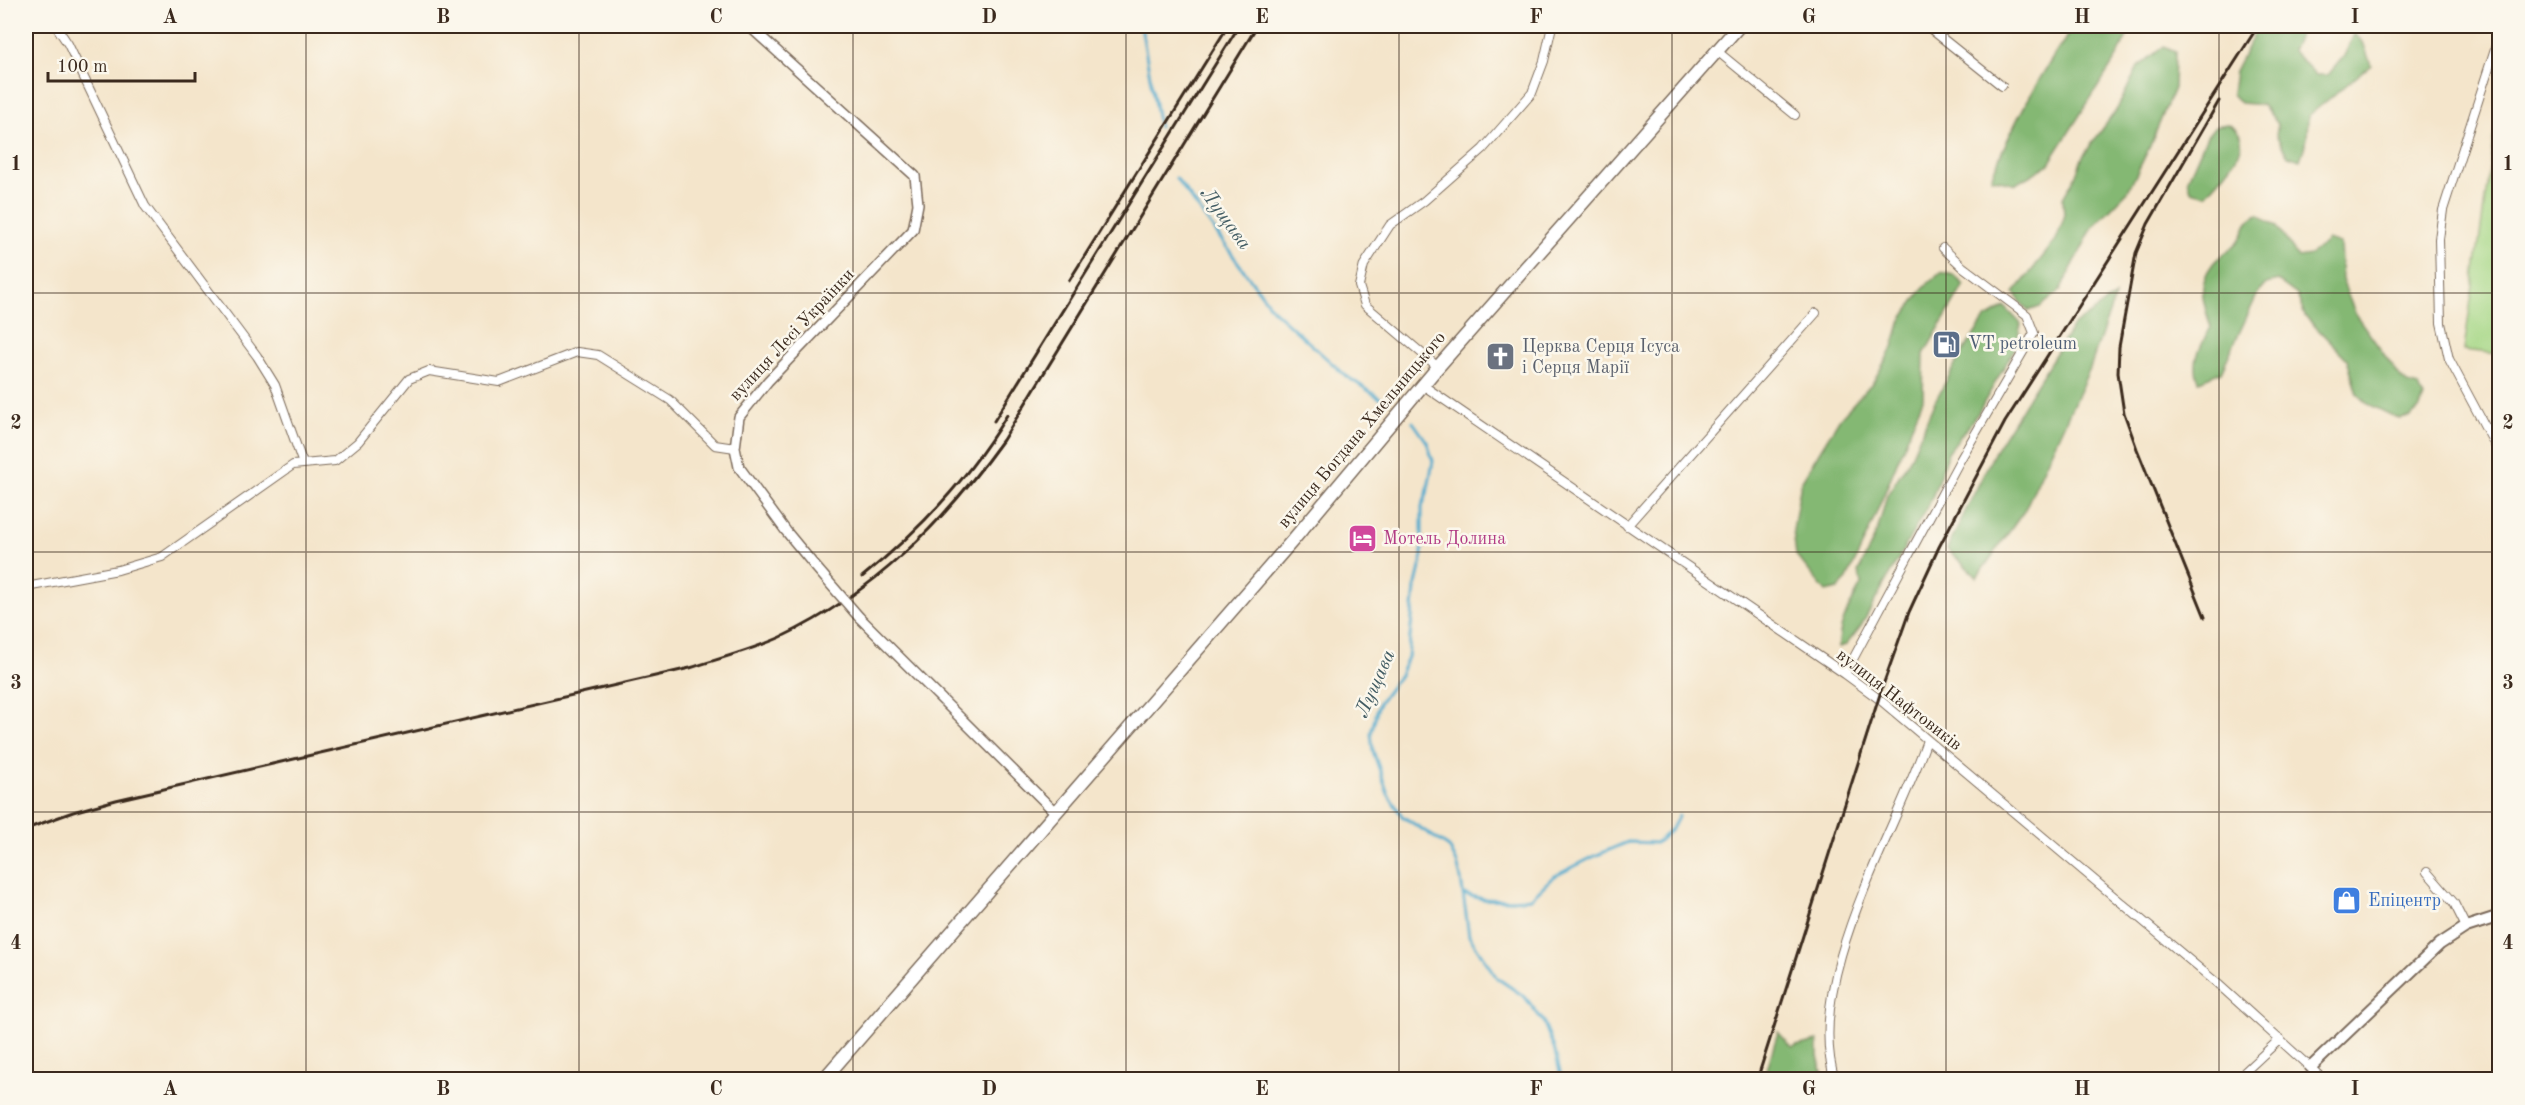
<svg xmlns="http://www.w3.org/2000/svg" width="2525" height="1105" font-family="'Old Standard TT',serif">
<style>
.green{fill:#a6d786;stroke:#708052;stroke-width:1.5}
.forest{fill:#84b873;stroke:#607148;stroke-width:1.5}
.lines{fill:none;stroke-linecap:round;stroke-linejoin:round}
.stream{stroke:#4faacd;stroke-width:3}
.minor-casing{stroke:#7c6b5b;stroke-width:10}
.tertiary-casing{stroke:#7c6b5b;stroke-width:12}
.secondary-casing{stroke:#7c6b5b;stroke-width:14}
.primary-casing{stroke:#7c6b5b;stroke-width:15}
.minor{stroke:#fff;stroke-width:8}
.tertiary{stroke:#fff;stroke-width:9}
.secondary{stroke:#fff;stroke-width:10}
.primary{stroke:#fff;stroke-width:12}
.rail{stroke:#3b2a1e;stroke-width:3}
.tertiary-bridge-casing{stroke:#7c6b5b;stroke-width:12;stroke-linecap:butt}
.tertiary-bridge{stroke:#fff;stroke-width:9}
.grid{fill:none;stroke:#3b2a1e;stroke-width:1.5;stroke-opacity:0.55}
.labels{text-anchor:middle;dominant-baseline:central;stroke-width:5;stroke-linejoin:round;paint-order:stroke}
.street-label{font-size:18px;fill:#3b2a1e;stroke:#fbf7ec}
.service-label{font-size:18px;fill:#4e5e75;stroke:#fbf7ec;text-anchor:start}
.worship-label{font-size:18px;fill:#5b616d;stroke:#fbf7ec;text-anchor:start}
.hotel-label{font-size:18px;fill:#b23c85;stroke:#fbf7ec;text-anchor:start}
.shop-label{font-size:18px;fill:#366cbe;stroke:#fbf7ec;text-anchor:start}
.water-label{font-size:20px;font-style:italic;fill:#435d64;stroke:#fbf7ec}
.neatline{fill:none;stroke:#3b2a1e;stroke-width:2}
.grid-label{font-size:20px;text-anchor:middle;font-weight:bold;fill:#3b2a1e}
</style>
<rect width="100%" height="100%" fill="#fbf7ec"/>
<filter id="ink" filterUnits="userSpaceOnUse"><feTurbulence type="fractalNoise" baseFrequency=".0167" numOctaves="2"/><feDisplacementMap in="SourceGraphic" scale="12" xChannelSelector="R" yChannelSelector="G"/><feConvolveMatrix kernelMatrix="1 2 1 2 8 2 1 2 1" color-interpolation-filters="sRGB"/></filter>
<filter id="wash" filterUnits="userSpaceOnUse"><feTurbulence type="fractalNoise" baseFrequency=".008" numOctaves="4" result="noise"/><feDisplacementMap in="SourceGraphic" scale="24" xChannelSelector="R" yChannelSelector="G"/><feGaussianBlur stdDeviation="1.35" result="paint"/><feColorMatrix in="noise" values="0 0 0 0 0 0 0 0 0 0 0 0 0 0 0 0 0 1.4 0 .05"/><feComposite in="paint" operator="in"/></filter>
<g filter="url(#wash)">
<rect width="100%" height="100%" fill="#f4e5cb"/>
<path class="green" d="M2499,99L2500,353L2499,354L2464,350Z"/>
<path class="forest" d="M2074,26H2129L2130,30L2117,57L2048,165L2016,184L1991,178C2012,124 2041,73 2074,26Z
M2258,26H2304L2292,50L2316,75H2328L2344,56L2354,34L2363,42L2371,65L2308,116L2307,139L2300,160L2288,156L2276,135L2278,124L2263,105L2240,103L2232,94L2235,71Z
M2164,46L2175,51L2174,88L2150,146L2128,191L2093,227L2059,292L2040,307L2028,311L2014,293L2056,240L2064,218L2063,198L2075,177L2083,156L2117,109L2138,67Z
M2228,124C2262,142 2222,175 2206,195L2191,191L2188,179L2207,136L2215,126Z
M2258,214L2277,227L2298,257L2310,255L2328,240L2340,244L2342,280L2356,315L2398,374L2407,383L2418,386L2424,397L2419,409L2410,417L2399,419L2366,403L2357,394L2347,359L2305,316L2297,295L2278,281L2266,284L2258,293L2221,372L2199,381C2190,362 2202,344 2211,327C2204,305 2196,286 2212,265C2218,256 2230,251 2237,243C2248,232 2240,225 2258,214Z
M1941,272L1953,275L1964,285L1924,354L1923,399L1869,531L1846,581L1838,589L1826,592L1796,555L1793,530L1801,482L1840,418L1873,382L1893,347L1901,320L1923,288Z
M2115,296L2090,368L2024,511L1977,577L1947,549L1995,451L2072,327Z
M2005,307L2021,324L2015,348L1978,413L1948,452L1932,498L1861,626L1846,645L1839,647C1838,623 1851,604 1862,583L1858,573L1878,529L1887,495L1911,457L1935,401L1963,351L1985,319Z
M1778,1032L1792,1047L1818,1041V1056L1824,1079H1764Z"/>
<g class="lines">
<path class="stream" d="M1141,26L1159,127
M1176,178L1273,310L1346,376L1380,398
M1413,422L1427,442L1433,461L1427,494L1422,507V559L1415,588L1408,657L1400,675L1379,703L1371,733L1373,751L1388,794L1402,816L1449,847L1457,863L1461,879L1469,936L1497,978L1525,997L1543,1021L1554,1048L1562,1080
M1463,894L1483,899L1512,900L1531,898L1553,877L1597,855L1628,842L1656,843L1672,829L1679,815"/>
</g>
</g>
<g filter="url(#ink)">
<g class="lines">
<defs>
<path id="minor" d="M56,26L68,44L145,206L257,356L275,385L303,464L335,461L358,442L409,379L429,371L499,382L577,352L598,355L670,400L715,445L735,448
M1927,26L2002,86
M2500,33L2443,210L2439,239L2441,323L2449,359L2495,445L2500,449
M1717,51L1795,115
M1438,367L1365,305L1359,286L1364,265L1390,225L1424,201L1483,149L1532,93L1544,61L1552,26
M1424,386L1845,674L1879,699L2218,984L2324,1080
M1627,526L1816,313
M26,587L118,570L162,557L293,465L303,464
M1845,674L1959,462L2034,333L2027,315L1963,267L1943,248
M2427,872L2454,903L2466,927
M1835,1080C1803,980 1895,834 1927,740
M2236,1080L2280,1039"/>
<path id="tertiary" d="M749,26L915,176L918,204L913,230L768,381L739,417L735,448L739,467L786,531L814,565
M859,617L1056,813"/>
<path id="secondary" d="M2311,1067L2440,944L2466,927L2500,916"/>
<path id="primary" d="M823,1080L1293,540L1438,367L1739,26"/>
</defs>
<use href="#minor" class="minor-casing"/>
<use href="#tertiary" class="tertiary-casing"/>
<use href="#secondary" class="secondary-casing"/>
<use href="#primary" class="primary-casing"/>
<use href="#minor" class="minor"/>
<use href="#tertiary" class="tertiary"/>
<use href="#secondary" class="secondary"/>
<use href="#primary" class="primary"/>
<path class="rail" d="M1069,281L1228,26
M994,421L1239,26
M862,577C919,531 969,478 1007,415
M2205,617L2137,449L2124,413L2118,373L2119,347L2136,253L2148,224L2219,101
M26,829L73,812L116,800L690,668C721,658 752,650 781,637C874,593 944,522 1003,440L1257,26
M1757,1080L1882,688L1909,612L1939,547L2005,422L2258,26"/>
<defs>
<path id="tertiary-bridge" d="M814,565L859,617"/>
</defs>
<use href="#tertiary-bridge" class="tertiary-bridge-casing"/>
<use href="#tertiary-bridge" class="tertiary-bridge"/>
</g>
</g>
<path class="grid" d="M306,26V1080M579,26V1080M853,26V1080M1126,26V1080M1399,26V1080M1672,26V1080M1946,26V1080M2219,26V1080M26,293H2500M26,552H2500M26,812H2500"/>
<defs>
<symbol id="fuel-square" viewBox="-11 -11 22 22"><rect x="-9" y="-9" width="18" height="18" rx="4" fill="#5c6f8a" stroke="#fbf7ec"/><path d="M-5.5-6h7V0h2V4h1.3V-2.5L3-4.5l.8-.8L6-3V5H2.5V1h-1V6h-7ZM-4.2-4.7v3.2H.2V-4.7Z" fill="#fff"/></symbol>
<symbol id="church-square" viewBox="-11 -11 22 22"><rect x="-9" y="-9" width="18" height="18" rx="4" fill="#6b7280" stroke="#fbf7ec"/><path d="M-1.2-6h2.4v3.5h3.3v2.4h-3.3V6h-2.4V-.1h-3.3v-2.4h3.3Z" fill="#fff"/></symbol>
<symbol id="hotel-square" viewBox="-11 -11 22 22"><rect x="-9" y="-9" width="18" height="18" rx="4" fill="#d1479c" stroke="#fbf7ec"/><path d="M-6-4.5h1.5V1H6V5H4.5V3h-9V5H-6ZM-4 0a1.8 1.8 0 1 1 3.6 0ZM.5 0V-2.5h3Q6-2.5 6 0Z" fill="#fff"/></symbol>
<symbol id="shop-square" viewBox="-11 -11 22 22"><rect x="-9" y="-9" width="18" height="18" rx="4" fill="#3f7fe0" stroke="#fbf7ec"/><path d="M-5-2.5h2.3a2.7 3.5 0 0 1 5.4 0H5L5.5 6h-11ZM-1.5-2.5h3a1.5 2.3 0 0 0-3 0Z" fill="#fff"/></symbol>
</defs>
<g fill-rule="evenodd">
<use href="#fuel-square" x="1930" y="328" width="33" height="33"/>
<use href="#church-square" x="1484" y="340" width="33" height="33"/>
<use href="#hotel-square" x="1346" y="522" width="33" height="33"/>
<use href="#shop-square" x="2330" y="884" width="33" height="33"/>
</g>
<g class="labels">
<g class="street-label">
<text transform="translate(792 335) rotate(-47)">вулиця Лесі Українки</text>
<text transform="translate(1362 430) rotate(-50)">вулиця Богдана Хмельницького</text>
<text transform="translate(1899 700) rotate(38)">вулиця Нафтовиків</text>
</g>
<g class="service-label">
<text x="1968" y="344">VT petroleum</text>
</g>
<g class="worship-label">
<text x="1522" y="347">Церква Серця Ісуса<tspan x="1522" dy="21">і Серця Марії</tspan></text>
</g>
<g class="hotel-label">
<text x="1383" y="539">Мотель Долина</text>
</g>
<g class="shop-label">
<text x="2368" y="901">Епіцентр</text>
</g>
<g class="water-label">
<text transform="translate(1225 219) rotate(54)">Лущава</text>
<text transform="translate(1376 684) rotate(-66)">Лущава</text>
</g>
</g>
<rect width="2525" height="1105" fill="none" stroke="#fbf7ec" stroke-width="66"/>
<path d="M48 72v9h147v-9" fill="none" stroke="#3b2a1e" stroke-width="3"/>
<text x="57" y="72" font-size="18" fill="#3b2a1e" stroke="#fbf7ec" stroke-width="4.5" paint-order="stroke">100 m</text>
<rect x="33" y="33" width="2459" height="1039" class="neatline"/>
<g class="grid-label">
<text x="170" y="23">A</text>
<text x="443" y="23">B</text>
<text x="716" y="23">C</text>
<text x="989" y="23">D</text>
<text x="1262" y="23">E</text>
<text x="1536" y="23">F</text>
<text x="1809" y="23">G</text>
<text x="2082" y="23">H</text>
<text x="2355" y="23">I</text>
<text x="16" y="170">1</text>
<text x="2508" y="170">1</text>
<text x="16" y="429">2</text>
<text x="2508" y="429">2</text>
<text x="16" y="689">3</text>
<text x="2508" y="689">3</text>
<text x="16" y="949">4</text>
<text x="2508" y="949">4</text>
<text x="170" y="1095">A</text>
<text x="443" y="1095">B</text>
<text x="716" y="1095">C</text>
<text x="989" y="1095">D</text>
<text x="1262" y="1095">E</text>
<text x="1536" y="1095">F</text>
<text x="1809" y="1095">G</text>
<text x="2082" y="1095">H</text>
<text x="2355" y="1095">I</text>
</g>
</svg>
